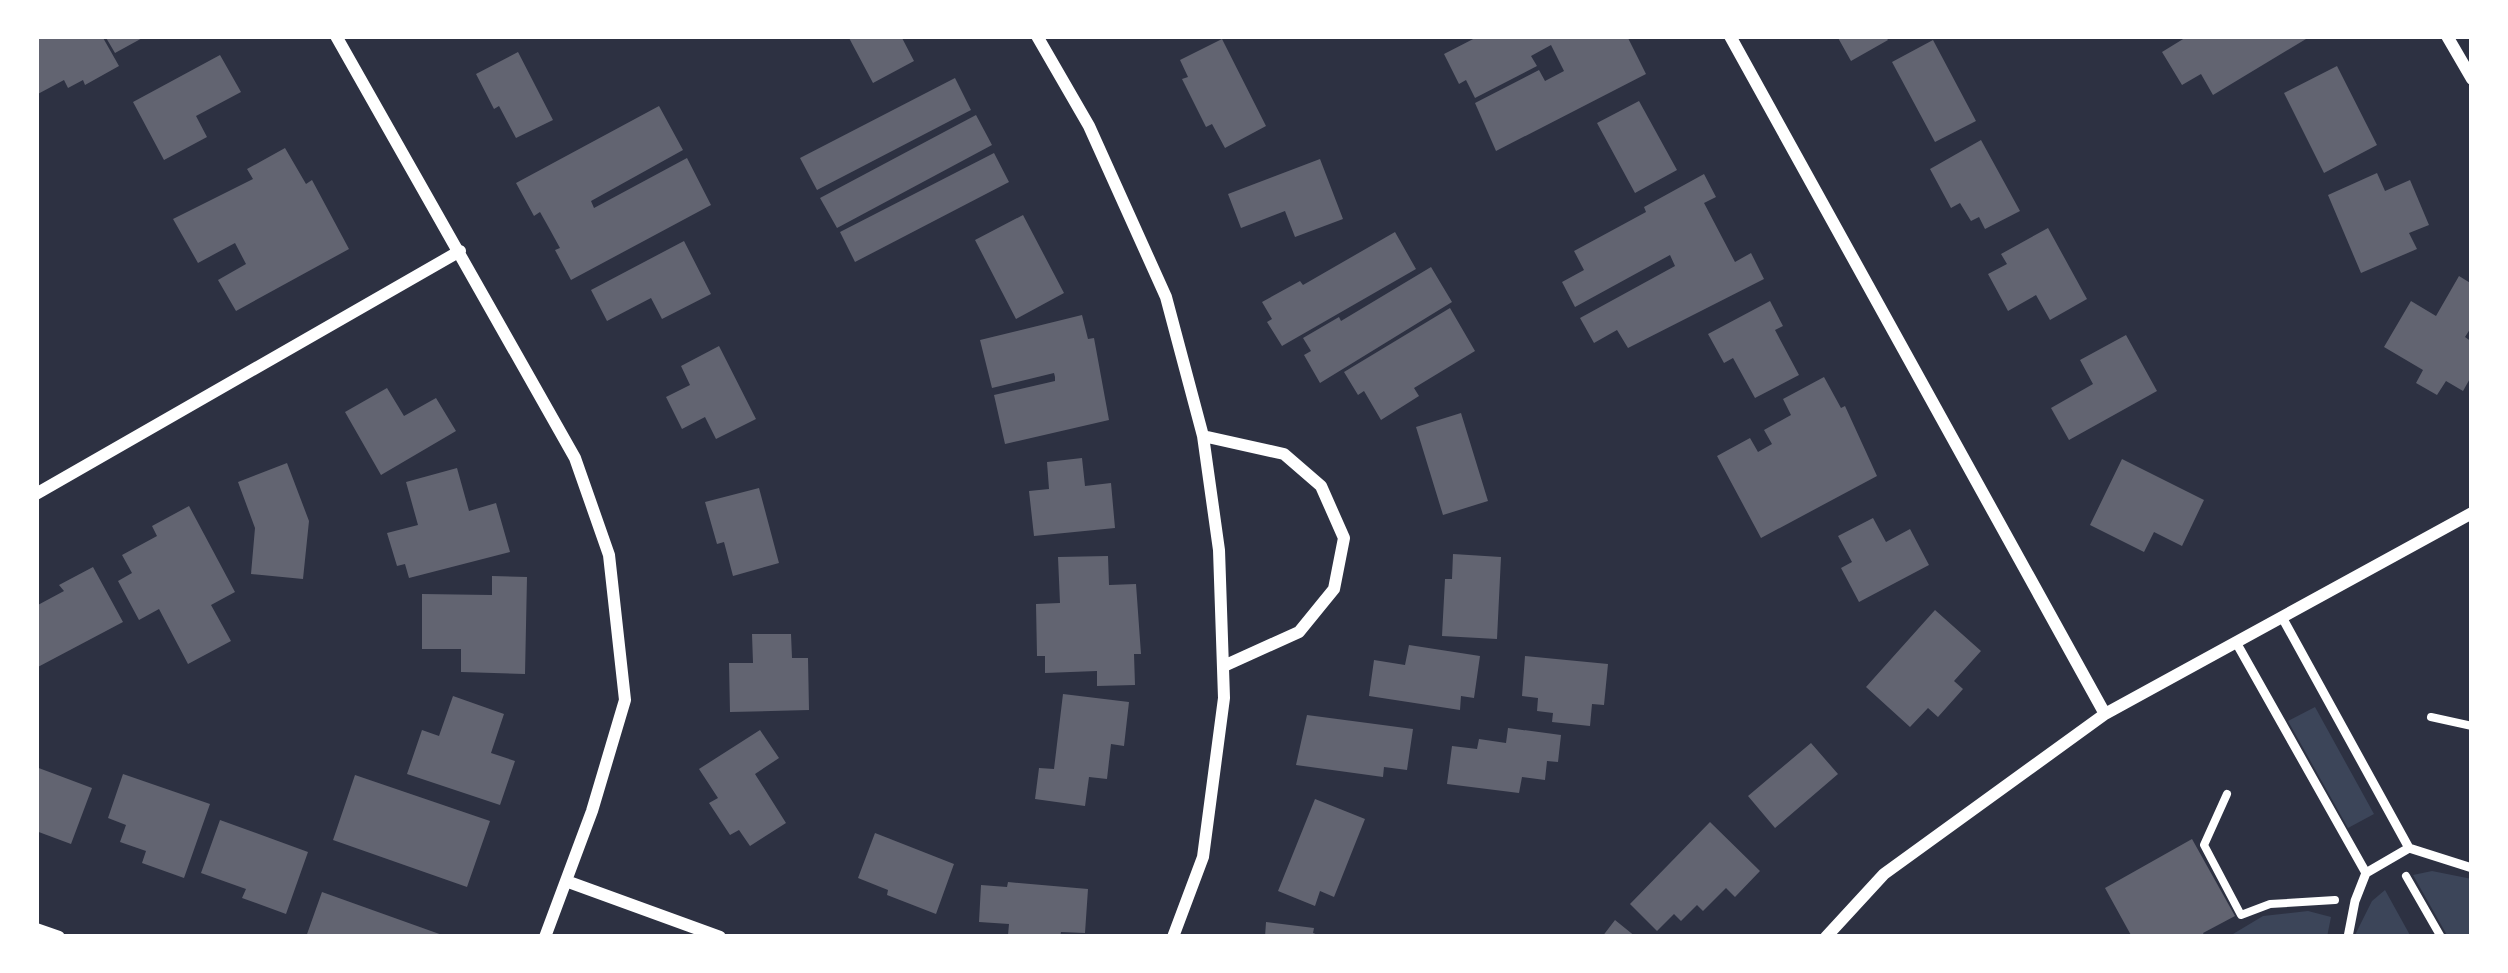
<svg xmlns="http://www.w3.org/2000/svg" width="2508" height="973" font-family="'Noto Sans',sans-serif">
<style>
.green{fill:#3c4559}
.building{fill:#626471}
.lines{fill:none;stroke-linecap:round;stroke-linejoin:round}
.path{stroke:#fff;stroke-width:8}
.service{stroke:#fff;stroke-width:9}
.minor{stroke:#fff;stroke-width:12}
</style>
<rect width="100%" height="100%" fill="#2d3142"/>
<path class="green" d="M2315,707L2374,814L2348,828L2288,721Z
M2432,871L2472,879V937H2448L2413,875Z
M2385,890L2411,937H2354L2372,901Z
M2308,911L2331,917L2327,937H2228L2263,916Z"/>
<path class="building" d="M36,36H102L119,66L85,85L83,80L68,88L64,80L36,95Z
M105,36H146L115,53Z
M848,36H901L914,61L873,83Z
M1479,36H1627L1646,74L1496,151L1475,103L1539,70L1545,81L1564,71L1551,45L1531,56L1537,66L1475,98L1466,80L1459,84L1444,54Z
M1837,36H1885L1888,40L1851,61Z
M2188,36H2311L2213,95L2201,74L2182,85L2162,52Z
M1222,39L1266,126L1225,148L1212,124L1206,127L1182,79L1188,77L1180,60Z
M1933,40L1976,121L1935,142L1892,62Z
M518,52L553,120L516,138L499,106L494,109L476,74Z
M220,55L241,92L196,116L207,137L164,160L133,102Z
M2337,66L2377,145L2324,173L2284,93Z
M955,78L971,110L817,190L800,158Z
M1639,101L1677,170L1635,193L1597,123Z
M659,106L683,150L591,201L594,208L687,158L711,205L571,280L555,250L560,248L549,228L540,212L534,216L516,183Z
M976,115L992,145L837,228L820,198Z
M1981,140L2020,211L1985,229L1979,217L1971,221L1960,203L1951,208L1930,169Z
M285,148L306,184L312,180L349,249L236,311L218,280L246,264L235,243L198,263L173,219L253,179L247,169Z
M994,153L1009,182L855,262L840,232Z
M1320,159L1343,219L1295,237L1285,211L1241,228L1228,194Z
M2377,173L2385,191L2410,180L2429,225L2409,233L2417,249L2361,273L2328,195Z
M1704,174L1716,197L1704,203L1735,262L1751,253L1764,279L1628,348L1617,330L1594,343L1580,318L1675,266L1670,255L1575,307L1562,282L1584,270L1574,251L1646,212L1644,207Z
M1023,215L1064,293L1016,319L975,240Z
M2048,228L2087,299L2050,320L2036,295L2008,311L1988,274L2007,264L2001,254Z
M1395,232L1416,269L1282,346L1267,322L1272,319L1262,302L1300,281L1303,285Z
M684,241L711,294L662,319L651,298L607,321L591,290Z
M1431,267L1452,302L1320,383L1304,355L1311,351L1303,338L1339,317L1341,321Z
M2459,276L2472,284V326L2465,337L2472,342V375L2463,391L2446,381L2437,395L2416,383L2423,370L2384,347L2411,301L2436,316Z
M1770,301L1783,326L1775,330L1799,375L1755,398L1733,358L1724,363L1708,334Z
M1450,308L1475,351L1414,388L1419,396L1381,420L1364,391L1358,395L1344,372Z
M1082,315L1088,339L1094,338L1109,420L1005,444L994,395L1055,381V377L1054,373L992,388L980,340Z
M2126,335L2157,391L2069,440L2051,408L2093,384L2080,360Z
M719,346L756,419L716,439L705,417L682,429L666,397L690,385L681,366Z
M1824,377L1841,408L1845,406L1877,476L1761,538L1717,456L1750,438L1758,452L1772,444L1764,430L1791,415L1783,399Z
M387,388L404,416L436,398L456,431L381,475L345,412Z
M1461,413L1488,501L1443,515L1416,427Z
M1082,458L1085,486L1111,483L1115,528L1034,536L1029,491L1049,489L1047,462Z
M2122,459L2204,500L2182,546L2154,532L2144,552L2090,525Z
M287,463L309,521L303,579L251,574L255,528L238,482Z
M457,468L469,511L496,503L510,552L409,578L405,564L397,566L387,533L418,525L406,482Z
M759,488L779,563L733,576L724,542L717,544L705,502Z
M189,506L235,592L211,605L231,641L188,664L159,609L139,620L118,581L132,573L122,555L157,536L152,526Z
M1873,518L1886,542L1910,529L1929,565L1859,602L1841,568L1852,562L1838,536Z
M1453,554L1501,557L1497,639L1442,636L1445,579H1452Z
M1108,556L1109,585L1136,584L1141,654H1134L1135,685L1097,686V671L1045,673V656H1037L1036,604L1060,603L1058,557Z
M93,567L123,622L36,668V606L64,591L59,585Z
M492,576L527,577L525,674L461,672V649H422V594L492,595Z
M1935,610L1981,651L1954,681L1963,689L1938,717L1928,708L1910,727L1866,687Z
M752,634H791L792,658H808L809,710L730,712L729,663H753Z
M1409,645L1480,656L1474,698L1461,696L1460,710L1369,696L1374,660L1405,665Z
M1525,656L1608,664L1604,705L1592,704L1590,726L1552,722L1553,713L1537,711L1538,698L1522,696Z
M1063,694L1129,702L1124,746L1111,744L1107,779L1089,777L1085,806L1035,799L1039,768L1054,769Z
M453,696L504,714L491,753L515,761L500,805L407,774L422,730L439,736Z
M1307,715L1413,729L1407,770L1384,767L1383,777L1296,765Z
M1508,728L1561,735L1558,762L1547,761L1545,780L1522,777L1519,793L1447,784L1452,746L1477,749L1479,739L1506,743Z
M760,730L779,758L755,774L786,823L750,846L739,830L730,835L709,803L718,798L699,769Z
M1811,743L1838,774L1775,828L1748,796Z
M36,767L92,788L71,844L36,831Z
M123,774L210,804L184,878L142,863L146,851L120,842L126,825L108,818Z
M355,775L490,821L467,887L333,840Z
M1315,799L1365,819L1334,897L1320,891L1315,906L1278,891Z
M220,820L308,852L286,914L242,898L246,889L201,873Z
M1710,822L1760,871L1735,897L1726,888L1703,911L1697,905L1681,921L1674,914L1657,931L1630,904Z
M875,833L954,864L936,914L887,895L888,890L858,878Z
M2192,839L2235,916L2203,933L2205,937H2132L2105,888Z
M1008,882L1088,889L1085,933L1061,932L1060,937H1022L1008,935L1009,924L979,922L981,885L1007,887Z
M322,892L445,936V937H306Z
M1615,920L1636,937H1602Z
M1266,922L1314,928L1313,933L1323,937H1265Z"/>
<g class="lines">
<path class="path" d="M2431,717L2472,726
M2227,794L2204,845L2241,915L2270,904L2335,900
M2406,876L2441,937"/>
<path class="service" d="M2283,619L2409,848L2472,868
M2237,644L2366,873L2355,901L2348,937
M2366,873L2409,848"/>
<path class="minor" d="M336,36L575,458L609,555L625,700L592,811L545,937
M1037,36L1089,126L1166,297L1203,436L1219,550L1224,698L1203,857L1173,937
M1730,36L2105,714
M2447,36L2472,79
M1203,436L1284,454L1321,486L1344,538L1334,589L1299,632L1226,665
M36,494L460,251
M566,881L720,937
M36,929L59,937
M1826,937L1884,874L2105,714L2472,513"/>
</g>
<rect width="2508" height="973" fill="none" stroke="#ffffff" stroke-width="78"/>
</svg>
